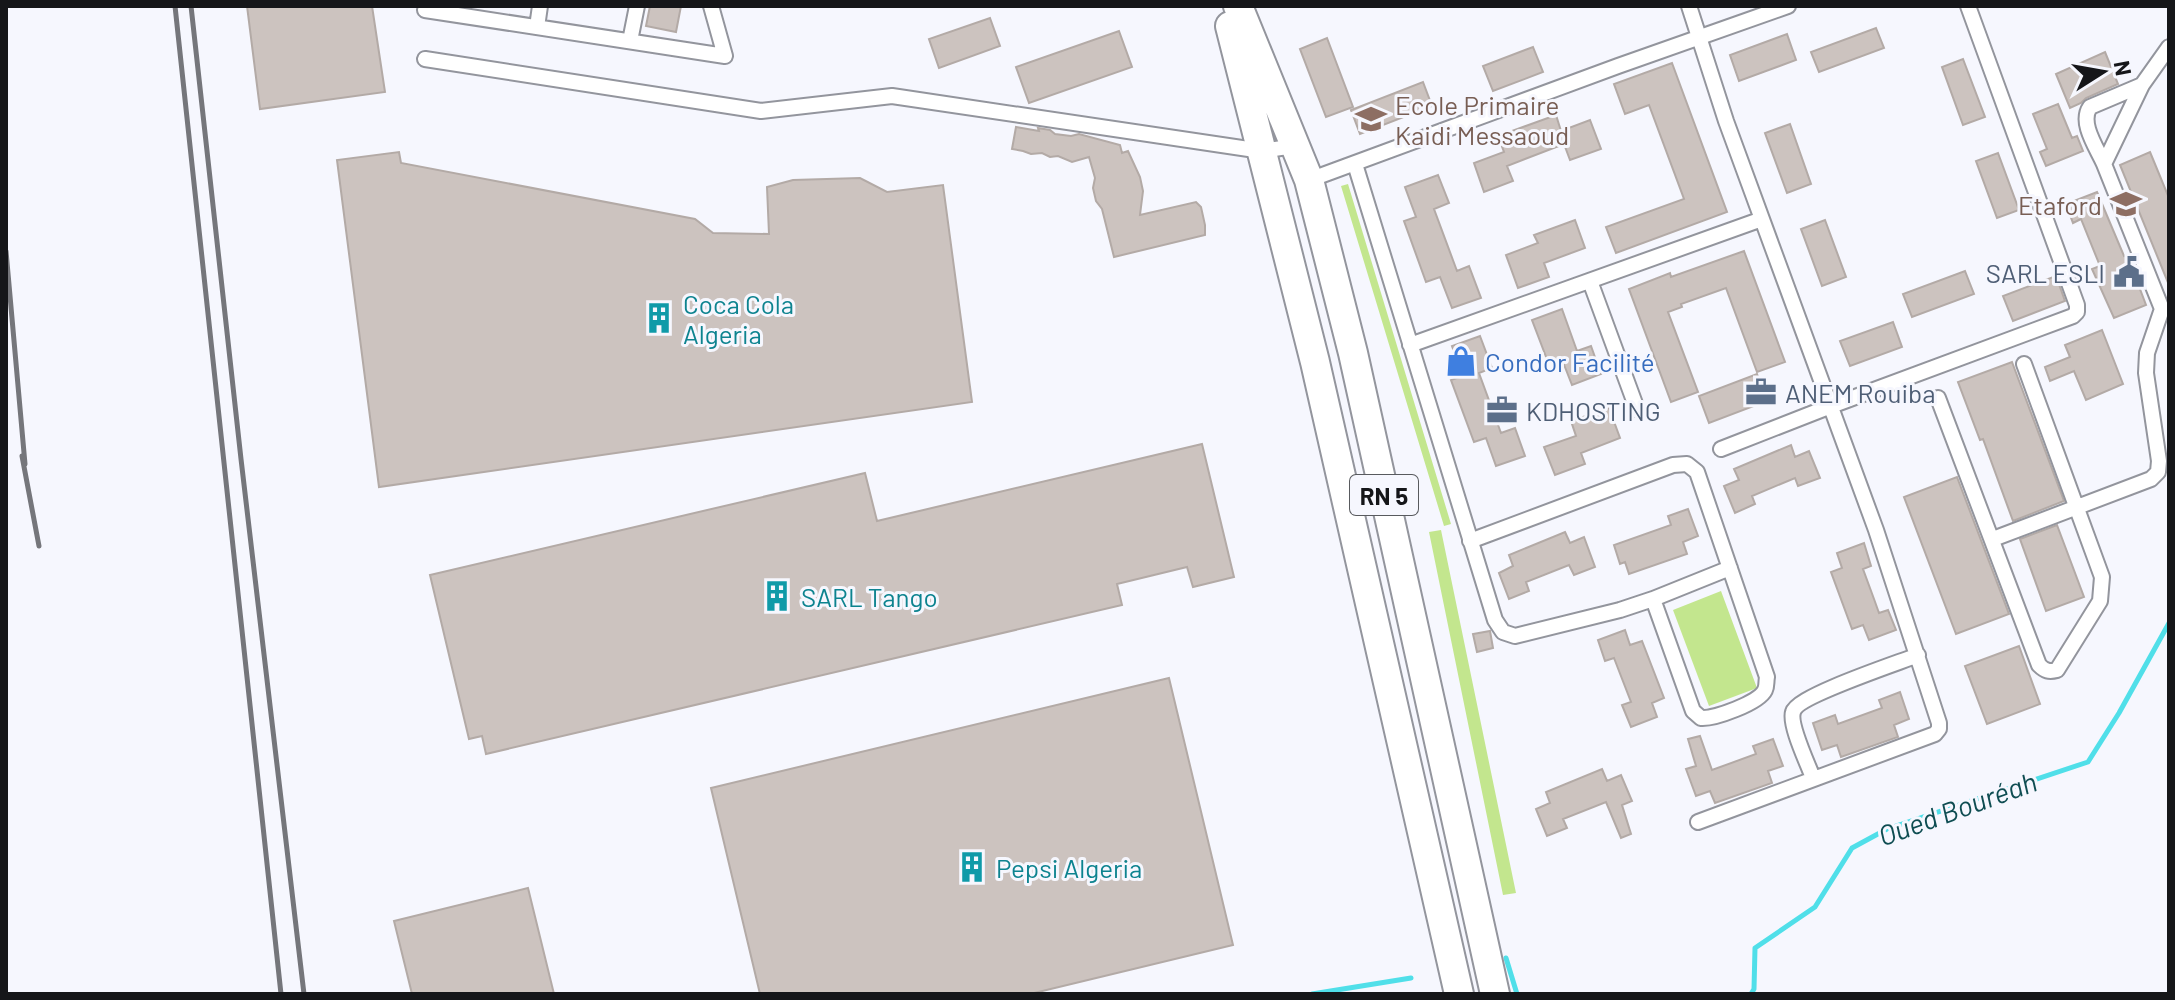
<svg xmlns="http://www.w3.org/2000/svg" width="2175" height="1000" font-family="Barlow,sans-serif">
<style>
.grass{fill:#c3e68e}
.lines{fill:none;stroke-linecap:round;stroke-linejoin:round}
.stream{stroke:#50dfe9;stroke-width:5}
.building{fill:#ccc3bf;stroke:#b3aaa6;stroke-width:2}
.street-casing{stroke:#93959d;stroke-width:18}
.highway-casing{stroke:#93959d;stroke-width:32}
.street{stroke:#fff;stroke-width:14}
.highway{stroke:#fff;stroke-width:28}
.rail{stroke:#75767b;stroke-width:5}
.labels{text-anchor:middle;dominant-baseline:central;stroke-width:6;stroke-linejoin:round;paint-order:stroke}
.shield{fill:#f6f7fe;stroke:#585a5e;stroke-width:2}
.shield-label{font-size:24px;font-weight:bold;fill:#151619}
.education-label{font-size:26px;fill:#785e54;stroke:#f6f7fe;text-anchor:start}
.service-label{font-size:26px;fill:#4e5e75;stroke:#f6f7fe;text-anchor:start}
.culture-label{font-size:26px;fill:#0d838f;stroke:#f6f7fe;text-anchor:start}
.shop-label{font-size:26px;fill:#366cbe;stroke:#f6f7fe;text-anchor:start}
.water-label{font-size:28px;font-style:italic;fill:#0f4d52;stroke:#f6f7fe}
</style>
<rect width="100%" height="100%" fill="#f6f7fe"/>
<path class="grass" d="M1348,184L1451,524L1444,526L1341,186Z
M1441,530L1516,893L1503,895L1429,532Z
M1721,591L1757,688L1709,706L1673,610Z"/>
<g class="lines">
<path class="stream" d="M1506,958L1517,994
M1312,994L1411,978
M1751,994L1754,989L1755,948L1815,907L1852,848L1887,829L2088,762L2119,713L2169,623"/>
</g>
<path class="building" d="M247,6H372L385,92L260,109Z
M650,6H681L676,32L646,26Z
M990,18L1000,46L939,68L929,39Z
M1876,28L1884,48L1819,72L1811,52Z
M1119,31L1132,67L1029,103L1016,67Z
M1787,34L1796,60L1739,81L1730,55Z
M1327,38L1353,107L1326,117L1300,49Z
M1533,47L1543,72L1493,91L1483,66Z
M2105,52L2118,84L2086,98L2081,103L2070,108L2056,74Z
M1963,59L1985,117L1963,125L1942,67Z
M1672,63L1727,212L1616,253L1606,227L1684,199L1649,105L1625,114L1614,84Z
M1423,82L1432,106L1360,134L1351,110Z
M2058,104L2072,138L2077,136L2083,151L2046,166L2040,152L2047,149L2033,114Z
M1556,115L1561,131L1590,120L1601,149L1570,160L1564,144L1507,166L1513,181L1484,192L1474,163L1504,152L1498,136Z
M1790,124L1811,184L1787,193L1765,133Z
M1016,127L1039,131L1038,128L1050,130L1055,134L1071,136L1079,134L1120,145L1122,153L1128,151L1140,177L1143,191L1140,215L1196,202L1201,207L1205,225V235L1114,257L1102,209L1096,201L1093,188L1095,178L1089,157L1072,162L1058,156L1050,157L1042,153L1031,154L1023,151L1012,149Z
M399,152L401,163L695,219L713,233L769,234L767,187L793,180L860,178L887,192L943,185L972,402L379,487L337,160Z
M2150,152L2169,198V285L2120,165Z
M1998,153L2019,210L1997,218L1976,161Z
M1438,175L1449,203L1434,209L1457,271L1469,266L1481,298L1452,308L1440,277L1426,282L1404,221L1416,217L1405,187Z
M2097,192L2124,256L2127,255L2146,305L2114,318L2092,269L2100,266L2081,219L2073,223L2066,204Z
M1575,220L1585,248L1544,263L1549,277L1518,288L1506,255L1538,243L1534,235Z
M1825,220L1846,277L1822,286L1801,229Z
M1744,251L1785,362L1757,372L1726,288L1681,304L1682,307L1668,312L1698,392L1671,402L1629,289L1670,273L1671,277Z
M1965,271L1974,294L1912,317L1903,294Z
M2056,276L2065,301L2013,321L2003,296Z
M1562,309L1577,351L1591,346L1601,374L1572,385L1561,357L1548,362L1532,320Z
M1893,322L1902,347L1850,366L1840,341Z
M2102,330L2123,384L2086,400L2074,371L2050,381L2045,367L2070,357L2065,345Z
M1480,336L1492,368L1479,373L1501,433L1515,428L1525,456L1496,466L1486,438L1474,442L1451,380L1463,376L1452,346Z
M2012,362L2064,501L2013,521L1983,439L1980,440L1958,382Z
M1757,374L1767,401L1709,423L1699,396Z
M1609,408L1620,438L1581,453L1585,464L1555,475L1544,447L1576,436L1571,421Z
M1202,444L1234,577L1193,587L1187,567L1117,584L1122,605L486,754L482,736L469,739L430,575L865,473L877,521Z
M1791,445L1795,457L1809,451L1820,478L1798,486L1795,478L1752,496L1755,504L1735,513L1724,486L1739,480L1734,469Z
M1957,477L2009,614L1956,634L1904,497Z
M1688,509L1698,536L1683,542L1687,554L1629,574L1625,562L1620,564L1614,545L1671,525L1668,516Z
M2057,525L2084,597L2046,611L2020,539Z
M1565,532L1570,543L1584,537L1595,567L1574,575L1569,565L1526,582L1529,591L1509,599L1499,573L1513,566L1509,555Z
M1864,543L1871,566L1863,569L1874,599L1879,613L1888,610L1896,630L1869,640L1863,625L1852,629L1831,572L1842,568L1837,553Z
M1625,630L1630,645L1642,641L1664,698L1652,703L1657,717L1631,727L1622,705L1631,702L1619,671L1614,658L1605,661L1598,640Z
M1490,631L1493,648L1477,652L1473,634Z
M2019,646L2040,704L1987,724L1965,666Z
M1169,678L1233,945L1030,994H760L711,788Z
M1900,692L1909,719L1894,725L1898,737L1841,757L1837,745L1822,750L1813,723L1835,715L1838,724L1882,708L1879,700Z
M1700,736L1712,770L1756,754L1753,746L1773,739L1783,766L1768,771L1772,783L1715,803L1710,791L1696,796L1686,769L1696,766L1688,739Z
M1602,769L1607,781L1621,775L1632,801L1622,805L1631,834L1621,838L1606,802L1563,819L1567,828L1547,836L1536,809L1550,803L1546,792Z
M528,888L554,994H412L394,921Z"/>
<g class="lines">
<defs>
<path id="street" d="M1689,6L1726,121L1876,530L1939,723V729L1935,734L1698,822
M425,10L725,56L711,6
M537,27L540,6
M630,41L637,6
M425,59L761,111L892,96L1262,151L1294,146
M1355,164L1495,620L1503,632L1515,636L1620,610L1653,599
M2104,164C2097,148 2079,123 2090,107L2142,85
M1309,180L1618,66L1788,6
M1590,281L1637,409
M1410,345L1762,219
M1938,398L2039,665C2045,671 2049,672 2057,670L2100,601L2102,577L2024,364
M1721,449L1831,406L2073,316L2077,312V305L1968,6
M1993,539L2151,479L2158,472L2159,461L2146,373L2147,353L2162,309L2104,164L2142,85L2169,47
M1470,541L1673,465L1687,464L1697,472L1767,677C1766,682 1767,686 1765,690C1759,703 1714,719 1701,718L1693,711L1653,599L1730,568
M1813,778C1808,764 1789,725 1793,712C1797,696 1898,663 1918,655"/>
<path id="highway" d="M1238,6L1309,180L1353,353L1495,994
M1230,26L1315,362L1459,994"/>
</defs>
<use href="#street" class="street-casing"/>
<use href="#highway" class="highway-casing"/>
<use href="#street" class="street"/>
<use href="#highway" class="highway"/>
<path class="rail" d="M175,6L281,994
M191,6L241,459L304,994
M6,251L25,464
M22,456L39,546"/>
</g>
<defs>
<symbol id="school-bare" viewBox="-9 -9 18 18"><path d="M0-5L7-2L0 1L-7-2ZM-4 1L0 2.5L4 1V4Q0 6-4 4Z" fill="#8d6e63" stroke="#f6f7fe" stroke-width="2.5" paint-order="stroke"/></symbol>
<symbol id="civic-bare" viewBox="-9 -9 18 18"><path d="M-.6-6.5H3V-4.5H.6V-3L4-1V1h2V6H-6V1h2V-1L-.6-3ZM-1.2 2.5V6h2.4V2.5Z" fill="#5c6f8a" stroke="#f6f7fe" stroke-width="2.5" paint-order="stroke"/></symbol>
<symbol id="building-bare" viewBox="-9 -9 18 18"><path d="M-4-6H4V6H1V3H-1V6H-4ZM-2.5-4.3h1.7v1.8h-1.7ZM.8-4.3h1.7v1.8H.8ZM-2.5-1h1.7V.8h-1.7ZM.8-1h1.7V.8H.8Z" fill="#0f9aa8" stroke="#f6f7fe" stroke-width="2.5" paint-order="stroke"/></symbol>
<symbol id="shop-bare" viewBox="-9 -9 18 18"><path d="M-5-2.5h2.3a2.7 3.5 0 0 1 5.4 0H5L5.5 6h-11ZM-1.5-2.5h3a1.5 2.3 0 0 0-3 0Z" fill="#3f7fe0" stroke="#f6f7fe" stroke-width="2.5" paint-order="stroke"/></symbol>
<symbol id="office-bare" viewBox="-9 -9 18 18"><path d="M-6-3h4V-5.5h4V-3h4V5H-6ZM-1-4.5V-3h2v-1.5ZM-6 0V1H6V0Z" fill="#5c6f8a" stroke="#f6f7fe" stroke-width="2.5" paint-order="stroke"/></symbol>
</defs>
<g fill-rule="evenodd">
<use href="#school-bare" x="1349" y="97" width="44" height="44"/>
<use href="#school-bare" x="2104" y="182" width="44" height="44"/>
<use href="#civic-bare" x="2107" y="250" width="44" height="44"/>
<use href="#building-bare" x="637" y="296" width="44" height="44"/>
<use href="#shop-bare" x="1439" y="339" width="44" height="44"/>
<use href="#office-bare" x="1739" y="370" width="44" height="44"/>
<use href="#office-bare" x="1480" y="388" width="44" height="44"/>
<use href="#building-bare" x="755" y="574" width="44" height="44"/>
<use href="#building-bare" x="950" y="845" width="44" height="44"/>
</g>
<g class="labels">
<rect class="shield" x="1350" y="475" width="68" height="40" rx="6"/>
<g class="shield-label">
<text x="1384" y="495">RN 5</text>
</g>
<g class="education-label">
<text x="1395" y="104">Ecole Primaire<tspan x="1395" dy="30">Kaidi Messaoud</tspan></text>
<text x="2102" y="204" text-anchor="end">Etaford</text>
</g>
<g class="service-label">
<text x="2105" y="272" text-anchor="end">SARL ESLI</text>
<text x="1785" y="392">ANEM Rouiba</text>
<text x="1526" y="410">KDHOSTING</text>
</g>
<g class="culture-label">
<text x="683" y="303">Coca Cola<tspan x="683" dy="30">Algeria</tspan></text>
<text x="801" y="596">SARL Tango</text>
<text x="996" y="867">Pepsi Algeria</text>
</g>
<g class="shop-label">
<text x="1485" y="361">Condor Facilité</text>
</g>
<g class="water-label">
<text transform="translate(1957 808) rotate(-20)">Oued Bouréah</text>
</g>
</g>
<rect width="2175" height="1000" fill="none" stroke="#151619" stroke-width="16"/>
<g transform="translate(2103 72) rotate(79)" stroke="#f6f7fe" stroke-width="6" paint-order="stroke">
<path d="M0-6L14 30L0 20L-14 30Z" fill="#151619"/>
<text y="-12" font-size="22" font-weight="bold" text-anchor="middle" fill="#151619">N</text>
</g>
</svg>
